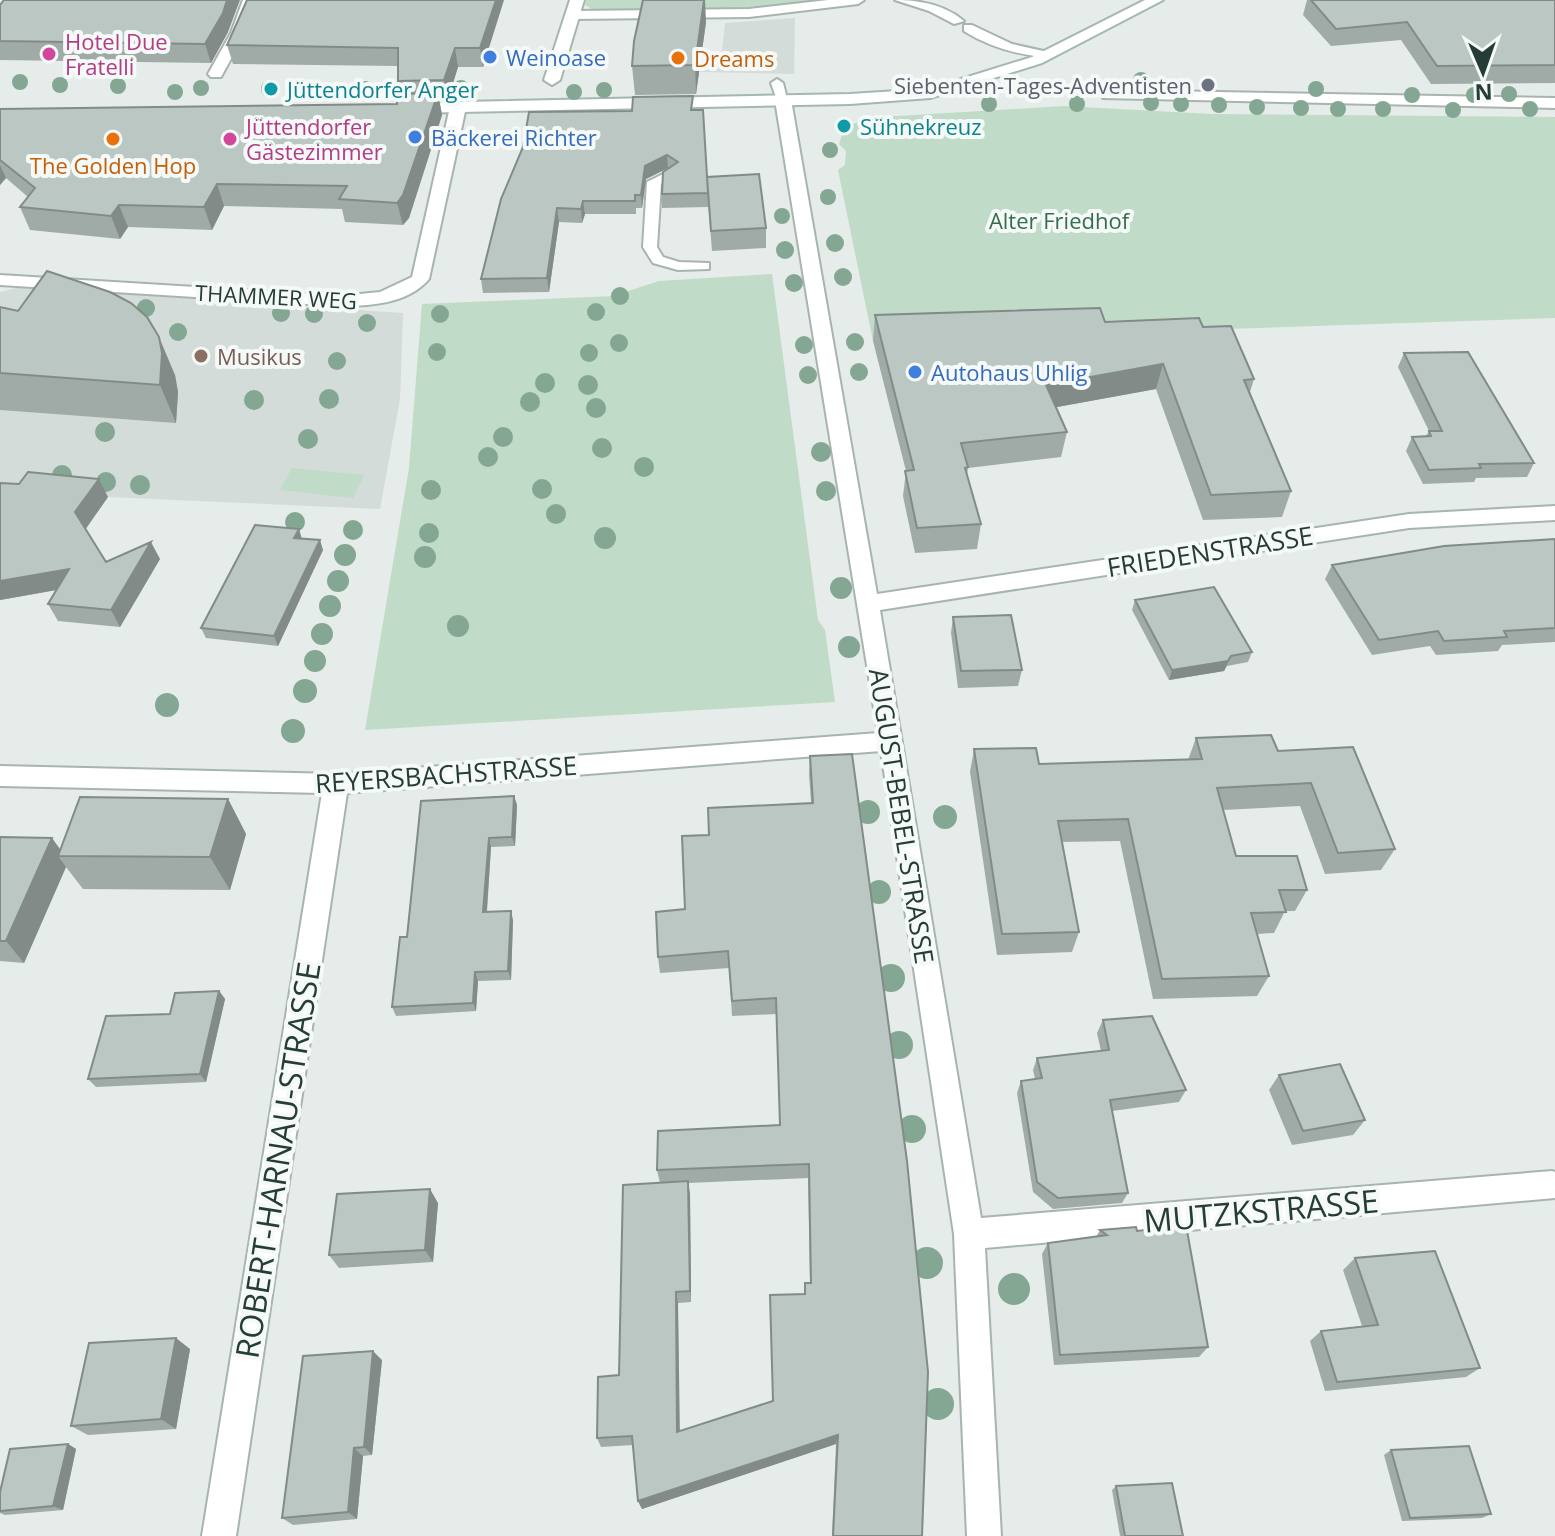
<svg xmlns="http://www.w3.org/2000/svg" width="1555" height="1536" font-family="'Open Sans',sans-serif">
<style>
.built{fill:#d3dcd8}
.green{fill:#c0dbc8}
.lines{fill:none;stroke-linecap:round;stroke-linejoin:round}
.service-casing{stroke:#a8b4b0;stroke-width:4}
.minor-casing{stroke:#a8b4b0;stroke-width:4}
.secondary-casing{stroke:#a4b7b1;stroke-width:4}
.service{fill:#fff;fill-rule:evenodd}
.minor{fill:#fff;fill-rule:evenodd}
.secondary{fill:#fff;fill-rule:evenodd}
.tree{fill:#84a793}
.wall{fill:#a0aba7;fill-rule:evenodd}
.shaded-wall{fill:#828b88}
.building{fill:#bac7c2;stroke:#828b88;stroke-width:2}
.hotel-dot{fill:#d1479c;stroke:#f5f9f7;stroke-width:3}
.shop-dot{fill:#3f7fe0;stroke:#f5f9f7;stroke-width:3}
.food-dot{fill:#e8710a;stroke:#f5f9f7;stroke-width:3}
.worship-dot{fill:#6b7280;stroke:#f5f9f7;stroke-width:3}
.culture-dot{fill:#0f9aa8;stroke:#f5f9f7;stroke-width:3}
.education-dot{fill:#8d6e63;stroke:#f5f9f7;stroke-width:3}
.labels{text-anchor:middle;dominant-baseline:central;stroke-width:8;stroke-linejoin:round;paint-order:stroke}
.far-hotel-label{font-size:22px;fill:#b23c85;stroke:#f5f9f7;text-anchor:start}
.far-shop-label{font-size:22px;fill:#366cbe;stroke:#f5f9f7;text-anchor:start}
.far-food-label{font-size:22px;fill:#c56008;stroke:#f5f9f7;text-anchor:start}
.far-worship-label{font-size:22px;fill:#5b616d;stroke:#f5f9f7;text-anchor:end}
.far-culture-label{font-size:22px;fill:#0d838f;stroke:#f5f9f7;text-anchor:start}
.far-park-label{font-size:22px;fill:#356e4c;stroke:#f5f9f7}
.far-street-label{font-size:22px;fill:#263c37;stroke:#f5f9f7}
.far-education-label{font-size:22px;fill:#785e54;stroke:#f5f9f7;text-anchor:start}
.street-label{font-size:26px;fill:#263c37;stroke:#f5f9f7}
.near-street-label{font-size:32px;fill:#263c37;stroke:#f5f9f7}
</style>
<rect width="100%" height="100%" fill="#e5ece9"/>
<path class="built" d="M795,18L794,74L701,72L704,51H722L725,23Z
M19,287L403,313L400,399L380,509L108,497L38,489L0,500V292Z"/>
<path class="green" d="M586,0H836L737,10L595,11L585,5Z
M1064,106L1211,114L1555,117V318L873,341L838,170L845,165L846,151L839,144L844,129L865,118Z
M772,274L818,620L825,630L835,702L365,730L409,468L422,304L613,296L659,281Z
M292,468L364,475L353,498L280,490Z"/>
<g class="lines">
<defs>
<path id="service" d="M828,0H864L858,4L749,17L573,19L567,15L573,11L749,9Z
M895,0C920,0 945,5 964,21L954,24L929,11Z
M964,25H972L1012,44L1057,54L1051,58C1019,55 991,48 964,31Z
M777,79L783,83L788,103L777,100L771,83Z
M669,171L676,175L661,184L657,247L663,257L679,262L709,263V269L678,270L653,263L643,247L647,182Z"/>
<path id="minor" d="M243,0H257L245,33L221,77H211L208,74L231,33Z
M570,0H584L560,80L552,85L544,80Z
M1108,90L1555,98V108L1103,98V92Z
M783,95L791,100L877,594L1409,514L1555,506V520L1409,528L880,610L981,1218L1552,1171L1555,1172V1198L985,1248L1001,1536H967L954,1234L881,751L347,793L236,1536H202L322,793L0,786V766L336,774L878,733L775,100Z
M458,102L466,107L429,279C408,304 370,306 340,306L0,285V275L340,296L380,292L412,277L450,107Z"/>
<path id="secondary" d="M1145,0H1163L1042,63L930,98L850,104L410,113L402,108L410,103L850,94L929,89L1032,57Z"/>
</defs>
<use href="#service" class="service-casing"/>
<use href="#minor" class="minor-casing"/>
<use href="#secondary" class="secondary-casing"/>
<use href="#service" class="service"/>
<use href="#minor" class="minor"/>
<use href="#secondary" class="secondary"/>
</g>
<g class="tree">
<circle cx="1141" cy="80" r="8"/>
<circle cx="20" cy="82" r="8"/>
<circle cx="60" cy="85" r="8"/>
<circle cx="118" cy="86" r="8"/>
<circle cx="201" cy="88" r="8"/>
<circle cx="461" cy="88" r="8"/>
<circle cx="269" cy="89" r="8"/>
<circle cx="365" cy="89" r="8"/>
<circle cx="1316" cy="89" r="8"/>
<circle cx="604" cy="90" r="8"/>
<circle cx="175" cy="92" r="8"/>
<circle cx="574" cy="92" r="8"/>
<circle cx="1509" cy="94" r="8"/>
<circle cx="1412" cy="95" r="8"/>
<circle cx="1474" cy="95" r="8"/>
<circle cx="1151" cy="103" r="8"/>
<circle cx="989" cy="104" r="8"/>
<circle cx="1077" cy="104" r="8"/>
<circle cx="1181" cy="104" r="8"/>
<circle cx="1219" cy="105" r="8"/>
<circle cx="1257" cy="107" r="8"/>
<circle cx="1301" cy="108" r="8"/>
<circle cx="1338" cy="109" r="8"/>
<circle cx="1383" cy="109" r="8"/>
<circle cx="1530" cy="109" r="8"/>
<circle cx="1453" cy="110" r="8"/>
<circle cx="830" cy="150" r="8"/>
<circle cx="828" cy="197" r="8"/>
<circle cx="782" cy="216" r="8"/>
<circle cx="835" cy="243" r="9"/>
<circle cx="785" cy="250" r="9"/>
<circle cx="843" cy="277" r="9"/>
<circle cx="794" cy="283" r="9"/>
<circle cx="620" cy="296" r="9"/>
<circle cx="146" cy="308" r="9"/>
<circle cx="596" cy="312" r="9"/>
<circle cx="281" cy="313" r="9"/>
<circle cx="314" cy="314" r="9"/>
<circle cx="440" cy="314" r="9"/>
<circle cx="367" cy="323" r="9"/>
<circle cx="178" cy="332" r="9"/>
<circle cx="855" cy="342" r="9"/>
<circle cx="619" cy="343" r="9"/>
<circle cx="804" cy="345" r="9"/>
<circle cx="437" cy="352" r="9"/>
<circle cx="589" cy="353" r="9"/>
<circle cx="337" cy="361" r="9"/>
<circle cx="859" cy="372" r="9"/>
<circle cx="808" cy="375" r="9"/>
<circle cx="545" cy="383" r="10"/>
<circle cx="588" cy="385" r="10"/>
<circle cx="329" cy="399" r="10"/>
<circle cx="254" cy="400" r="10"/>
<circle cx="530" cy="402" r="10"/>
<circle cx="596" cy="408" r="10"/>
<circle cx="105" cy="432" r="10"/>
<circle cx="503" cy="437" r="10"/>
<circle cx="308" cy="439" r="10"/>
<circle cx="602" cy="448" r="10"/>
<circle cx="821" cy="452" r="10"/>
<circle cx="488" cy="457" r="10"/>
<circle cx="644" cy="467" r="10"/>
<circle cx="62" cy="475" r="10"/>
<circle cx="106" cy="482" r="10"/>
<circle cx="140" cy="485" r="10"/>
<circle cx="542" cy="489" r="10"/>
<circle cx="431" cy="490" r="10"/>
<circle cx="826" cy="491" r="10"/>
<circle cx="556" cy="514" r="10"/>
<circle cx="295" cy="522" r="10"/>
<circle cx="353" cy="530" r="10"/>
<circle cx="429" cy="533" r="10"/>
<circle cx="605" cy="538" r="11"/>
<circle cx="345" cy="555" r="11"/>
<circle cx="425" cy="557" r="11"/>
<circle cx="338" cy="581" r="11"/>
<circle cx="841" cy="588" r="11"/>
<circle cx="330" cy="606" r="11"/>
<circle cx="458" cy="626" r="11"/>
<circle cx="322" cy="634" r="11"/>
<circle cx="849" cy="647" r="11"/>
<circle cx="315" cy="661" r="11"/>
<circle cx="305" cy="691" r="12"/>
<circle cx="167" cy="705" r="12"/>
<circle cx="293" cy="731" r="12"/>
<circle cx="868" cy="812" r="12"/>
<circle cx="945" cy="817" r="12"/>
<circle cx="879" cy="892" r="12"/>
<circle cx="891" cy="978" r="14"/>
<circle cx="899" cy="1045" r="14"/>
<circle cx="912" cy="1129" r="14"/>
<circle cx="927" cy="1263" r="16"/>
<circle cx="1014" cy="1289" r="16"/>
<circle cx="938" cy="1404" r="16"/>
</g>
<path class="wall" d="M496,0L483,67H458L448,99H439L442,115L409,218L403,225L345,222L342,209L224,206L212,230L128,227L120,239L30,230L20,207L28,197L6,178L0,185V109L397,104L400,94L398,81V66L233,64L227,45Z
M1307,0H1555V83L1431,84L1401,40L1331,46L1303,15Z
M0,5L228,32L211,63L0,60Z
M706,22L696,94L635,95L632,66Z
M694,110L707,177L766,228V248L712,251L708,202V207L662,208V194L668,168L646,179L642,208H636V214H585L582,223L559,222L549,292L483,293L481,279L501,199Z
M0,307L175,375L178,392L176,423L0,410Z
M875,315L1105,322L1203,327L1254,379L1250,392L1291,491L1282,517L1203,520L1156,389L1056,407L1067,432L1061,457L968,468L967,475L981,524L977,549L915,553L903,496L906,471L873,341Z
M1404,353L1534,463L1527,477L1476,478L1474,482L1423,484L1406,451L1412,437L1426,436L1429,431L1398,367Z
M108,497L85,529L106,562L160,559L120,627L58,621L48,604L56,590L0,600Z
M302,538L323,550L278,646L206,638L201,628Z
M1555,539V642L1502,645L1498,651L1436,655L1430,646L1372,655L1325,579L1332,565Z
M1135,600L1252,652L1248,662L1227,666L1224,671L1169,680L1132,610Z
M953,617L1022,670L1018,686L958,688L951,633Z
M1196,738L1278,751L1395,849L1381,870L1325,874L1300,806L1223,810L1236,856L1307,890L1295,911H1285L1274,933L1257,934L1269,976L1257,996L1153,999L1120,841L1062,842L1079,932L1072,952L997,955L970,772L974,749L1039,764L1188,760Z
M810,756L922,1536H832L836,1444L642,1509L638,1501L633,1445L601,1447L597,1438L619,1375L660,1183L657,1170L780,1125L776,1014L732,1016L729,968L660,973L658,957L685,909L709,835L811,803L809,774ZM808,1178L810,1283H805L804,1294L773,1401L679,1431L678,1303L691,1302L690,1195L688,1183Z
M514,796L517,805L515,846L491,847L487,912L513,920L511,980L478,981L476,1011L396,1016L392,1007L407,937Z
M228,799L246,834L230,890L83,889L66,867L24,963L0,961V837L60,849Z
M219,991L225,999L206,1082L96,1087L88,1079L170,1014Z
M1103,1020L1186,1090L1179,1102L1112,1111L1128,1193L1122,1203L1053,1209L1033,1192L1017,1093L1021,1081L1035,1079L1033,1070L1037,1058L1101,1051L1097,1033Z
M1279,1075L1365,1120L1353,1135L1292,1145L1269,1090Z
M438,1203L433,1262L339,1268L329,1255Z
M1100,1230L1137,1231L1208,1347L1199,1357L1054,1365L1042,1254L1048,1243L1096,1237Z
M1355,1258L1480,1368L1466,1377L1325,1391L1310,1341L1321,1331L1362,1326L1343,1270Z
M190,1349L176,1429L88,1435L71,1426Z
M382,1360L372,1455L363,1456L357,1519L293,1525L282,1518Z
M68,1444L76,1449L63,1510L5,1515L0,1513V1492Z
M1391,1450L1491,1514L1482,1518L1402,1521L1384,1455Z
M1116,1486L1183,1536H1120L1112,1490Z"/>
<path class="shaded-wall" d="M227,0H240L228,32L211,63L205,44Z
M496,0H504L483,67L480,48Z
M704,0H705L706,22L696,94L695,65Z
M455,48L458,67L448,99L444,80Z
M438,93L442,115L409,218L403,225L397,203Z
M667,155L668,168L646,179L642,208L641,195L645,166Z
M0,165L6,178L0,185Z
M217,184L224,206L212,230L204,207Z
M583,201L585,214L582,223L581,209Z
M119,205L128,227L120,239L111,216Z
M557,208L559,222L549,292L547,278Z
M159,337L175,375L178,392L176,423L160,385Z
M1163,364L1156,389L1041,410L1046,385Z
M99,479L108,497L85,530L75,512Z
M299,529L302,539L294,538Z
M320,540L323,550L278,646L274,636Z
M151,542L160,559L120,627L111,610Z
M69,569L79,586L0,600V581Z
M1231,656L1224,671L1169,680L1172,670Z
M514,796L517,805L515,846L512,837Z
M228,799L246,834L230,890L210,857Z
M52,838L65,856H58L66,867L24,963L6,941Z
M489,838L491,847L486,921L483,912Z
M511,911L513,920L511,980L508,971Z
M475,972L478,981L476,1011L473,1003Z
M219,991L225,999L206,1082L200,1074Z
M688,1181L690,1195L691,1302L690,1291Z
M430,1189L438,1203L433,1262L425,1250Z
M676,1292L678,1303L680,1441L677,1432Z
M176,1338L190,1349L176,1429L161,1419Z
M373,1351L382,1360L372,1455L364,1447Z
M838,1435L836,1444L642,1509L638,1501Z
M68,1444L76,1449L63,1510L53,1506Z
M354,1448L363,1456L357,1519L348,1512Z"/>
<path class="building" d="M4,0H227L223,13L205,44L0,41V5Z
M247,0H496L480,48H455L444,80L398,81V48L227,45Z
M643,0H704L695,65L632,66L634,41Z
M1311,0H1555V65L1437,66L1407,22L1336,29Z
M438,93L403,195L397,203L339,199L347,186L217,184L204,207L119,205L111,216L20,207L35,188L0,160V109L397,104V94Z
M693,96L691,110H703L708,193L662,194L663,172L678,162L667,155L645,166L641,195H635V201H583L581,209L557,208L547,278L481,279L501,199L523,147L529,112L632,111L633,97Z
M759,174L766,228L711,231L707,177Z
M47,271L110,292L131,303L147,317L159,337L162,353L160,385L0,373V307L18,311Z
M1100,308L1105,322L1199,318L1203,327L1231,326L1254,379L1244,380L1291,491L1211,495L1163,364L1046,385L1067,432L961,443L968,467L965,468L981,524L917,528L905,471L914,470L875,315Z
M1468,352L1534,463L1479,464L1481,468L1429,470L1412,437L1431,436L1429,431H1442L1404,353Z
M28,472L99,479L75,512L106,562L151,542L111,610L48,604L69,569L0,581V483L19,484Z
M255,525L299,529L294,538L320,540L274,636L201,628Z
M1555,539V628L1504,631L1507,637L1444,641L1438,631L1379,640L1332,565L1444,546Z
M1214,587L1252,652L1231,656L1228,661L1172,670L1135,600Z
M1011,615L1022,670L961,671L953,617Z
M1271,735L1278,751L1353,747L1395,849L1338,853L1311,783L1217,788L1236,856H1297L1307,890H1279L1286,912L1251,913L1269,976L1162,979L1128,819L1058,821L1079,932L1002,934L974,749L1036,748L1039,764L1202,759L1196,738Z
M852,754L907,1161L928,1372L922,1536H833L838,1435L638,1501L632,1436L597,1438L598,1377L619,1375L623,1185L688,1181L690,1291L676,1292L677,1432L773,1401L770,1295L805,1294V1283H811L809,1164L657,1170L658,1131L780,1125L776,998L732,1001L728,951L658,957L656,912L685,909L682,836L709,835L708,808L813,803L810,756Z
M514,796L512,837L489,838L483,912L511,911L508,971L475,972L473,1003L392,1007L400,937H407L421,801Z
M80,797L228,799L210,857L58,856Z
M0,837L52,838L6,941H0Z
M219,991L200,1074L88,1079L106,1016L170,1014L175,993Z
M1152,1016L1186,1090L1110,1100L1128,1193L1058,1198L1037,1182L1021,1081L1042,1078L1037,1058L1109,1050L1103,1020Z
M1340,1064L1365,1120L1303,1131L1279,1075Z
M430,1189L425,1250L329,1255L337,1194Z
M1186,1225L1208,1347L1060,1355L1048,1243L1107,1235L1100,1230L1136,1227L1137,1231Z
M1435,1251L1480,1368L1337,1382L1321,1331L1378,1325L1355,1258Z
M176,1338L161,1419L71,1426L89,1343Z
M373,1351L364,1447L354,1448L348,1512L282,1518L303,1356Z
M68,1444L53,1506L0,1511V1492L10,1449Z
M1469,1446L1491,1514L1410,1518L1391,1450Z
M1172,1483L1183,1536H1125L1116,1486Z"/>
<g class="hotel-dot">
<circle cx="49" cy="54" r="8"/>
<circle cx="230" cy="139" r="8"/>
</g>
<g class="shop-dot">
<circle cx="490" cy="57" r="8"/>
<circle cx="415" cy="137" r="8"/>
<circle cx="915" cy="372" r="8"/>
</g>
<g class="food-dot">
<circle cx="678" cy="58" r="8"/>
<circle cx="113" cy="139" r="8"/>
</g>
<circle class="worship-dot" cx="1208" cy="85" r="8"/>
<g class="culture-dot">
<circle cx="271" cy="89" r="8"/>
<circle cx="844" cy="126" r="8"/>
</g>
<circle class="education-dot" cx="201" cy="356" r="8"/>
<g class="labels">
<g class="far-hotel-label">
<text x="65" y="41">Hotel Due<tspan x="65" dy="25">Fratelli</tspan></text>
<text x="246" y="126">Jüttendorfer<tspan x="246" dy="25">Gästezimmer</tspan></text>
</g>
<g class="far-shop-label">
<text x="506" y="57">Weinoase</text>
<text x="431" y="137">Bäckerei Richter</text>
<text x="931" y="372">Autohaus Uhlig</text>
</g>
<g class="far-food-label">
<text x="694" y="58">Dreams</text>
<text x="113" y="165" text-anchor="middle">The Golden Hop</text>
</g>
<g class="far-worship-label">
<text x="1192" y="85">Siebenten-Tages-Adventisten</text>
</g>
<g class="far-culture-label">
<text x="287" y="89">Jüttendorfer Anger</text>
<text x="860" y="126">Sühnekreuz</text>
</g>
<g class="far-park-label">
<text x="1059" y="220">Alter Friedhof</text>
</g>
<g class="far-street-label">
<text transform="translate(276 296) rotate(3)">THAMMER WEG</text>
</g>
<g class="far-education-label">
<text x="217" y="356">Musikus</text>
</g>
<g class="street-label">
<text transform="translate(1210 551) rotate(-9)">FRIEDENSTRASSE</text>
<text transform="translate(446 774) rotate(-4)">REYERSBACHSTRASSE</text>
<text transform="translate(902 816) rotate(81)">AUGUST-BEBEL-STRASSE</text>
</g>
<g class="near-street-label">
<text transform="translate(277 1160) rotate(-81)">ROBERT-HARNAU-STRASSE</text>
<text transform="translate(1261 1210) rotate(-5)">MUTZKSTRASSE</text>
</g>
</g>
<g transform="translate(1483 72) rotate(178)" stroke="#f5f9f7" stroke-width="6" paint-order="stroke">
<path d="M0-6L14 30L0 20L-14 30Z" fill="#263c37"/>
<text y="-12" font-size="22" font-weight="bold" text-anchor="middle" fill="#263c37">N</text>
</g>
</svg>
